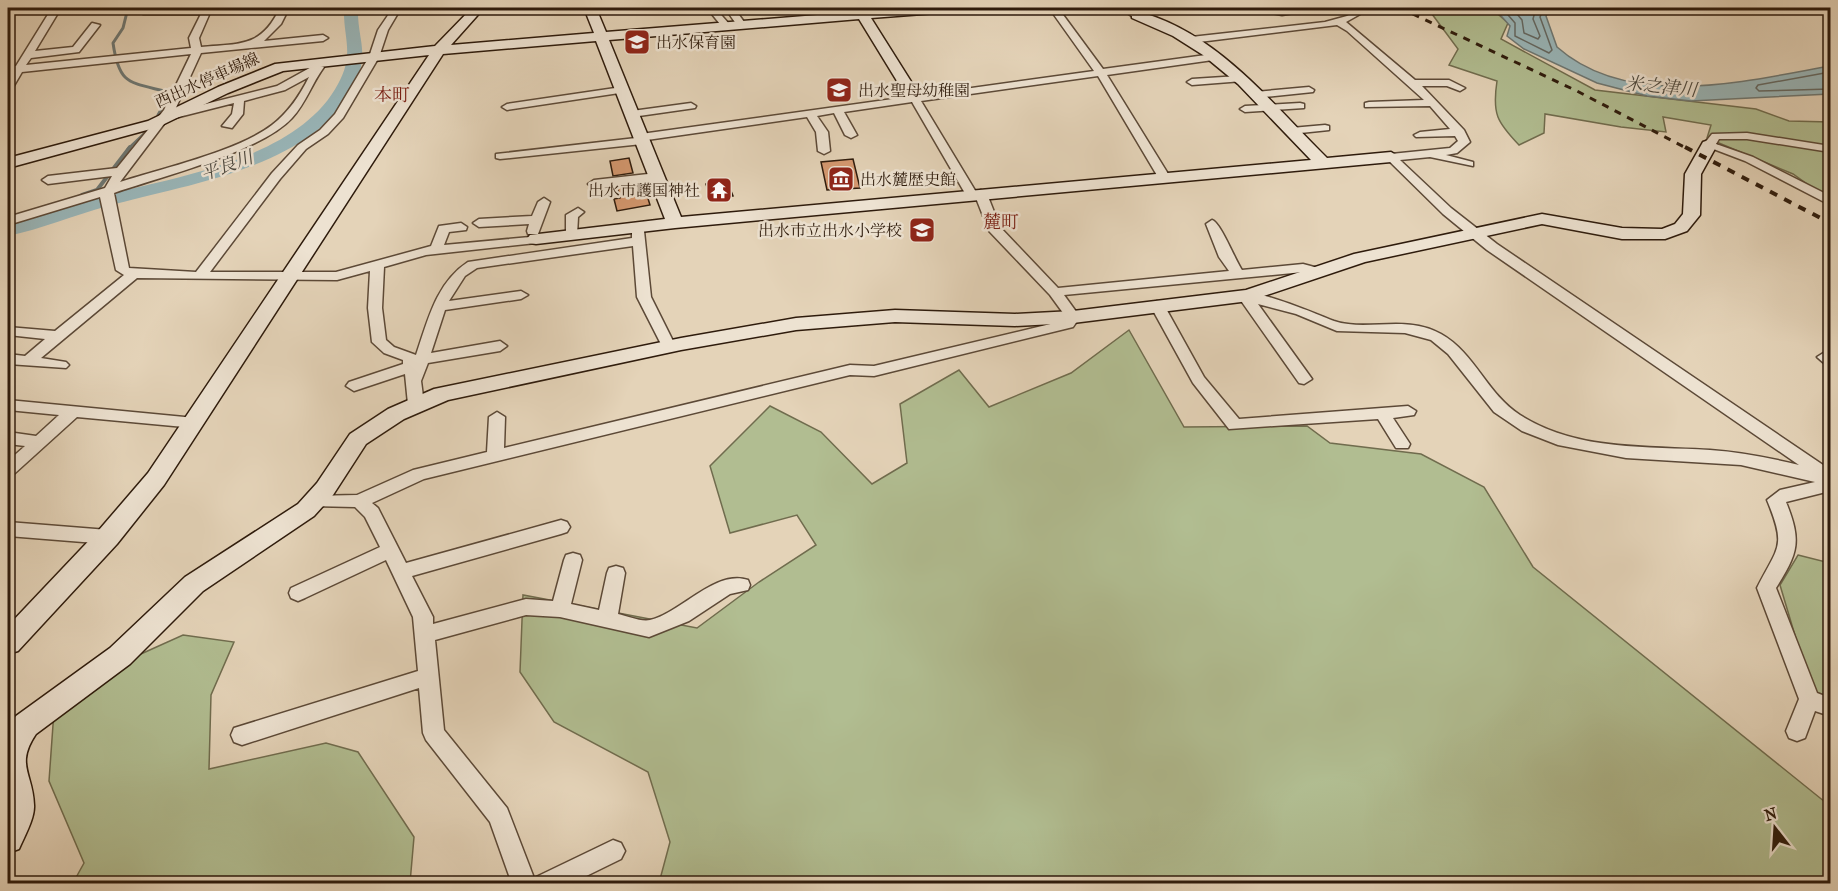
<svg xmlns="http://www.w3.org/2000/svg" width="1838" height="891" font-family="'IM FELL French Canon','Noto Serif JP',serif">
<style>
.green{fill:#b1bd91;stroke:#706c4e;stroke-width:1.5}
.water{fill:#99b6b9;stroke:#6e7874;stroke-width:1.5}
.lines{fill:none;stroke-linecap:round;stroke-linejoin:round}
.shore{stroke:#646862;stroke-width:1.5}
.stream-far1{stroke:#6e7874;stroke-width:3}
.stream{stroke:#6e7874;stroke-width:4}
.river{fill:#99b6b9;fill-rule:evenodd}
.building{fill:#d69970;stroke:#2e1b0c;stroke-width:1.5}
.street-casing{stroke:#5c4937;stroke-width:3}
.secondary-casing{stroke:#2e1b0c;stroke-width:3}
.street{fill:#ede2d1;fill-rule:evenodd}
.secondary{fill:#ede2d1;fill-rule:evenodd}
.rail-far1{stroke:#2e1b0c;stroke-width:3;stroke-dasharray:7 7;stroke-linecap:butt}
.rail{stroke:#2e1b0c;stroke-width:4;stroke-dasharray:8 8;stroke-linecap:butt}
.labels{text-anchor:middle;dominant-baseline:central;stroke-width:5;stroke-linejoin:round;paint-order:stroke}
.far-poi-label{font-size:16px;fill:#2e1b0c;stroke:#ede2d1;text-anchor:start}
.far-street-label{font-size:16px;fill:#2e1b0c;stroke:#ede2d1}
.far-water-label{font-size:18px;font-style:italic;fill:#4e4a40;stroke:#ede2d1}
.far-quarter-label{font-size:18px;fill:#7a1f14;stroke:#ede2d1}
</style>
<rect width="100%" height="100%" fill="#e4d3b8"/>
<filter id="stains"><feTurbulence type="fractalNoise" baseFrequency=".00333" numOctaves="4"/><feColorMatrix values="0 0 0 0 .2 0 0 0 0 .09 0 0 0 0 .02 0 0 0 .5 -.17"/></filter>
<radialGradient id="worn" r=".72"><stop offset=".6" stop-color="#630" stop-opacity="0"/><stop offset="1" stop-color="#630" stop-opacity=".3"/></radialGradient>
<path class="green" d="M1445,8H1491L1508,23L1501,39L1595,90L1756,109L1789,121L1830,122V197L1821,194L1793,174L1707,138L1711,125L1663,117L1666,132L1621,127L1545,114L1544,133L1519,145C1497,122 1492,114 1497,81L1449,65L1458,49L1429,10Z
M1129,330L1184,427L1307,426L1330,443L1421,454L1484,487L1533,567L1830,806V883H659L670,842L648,772L554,722L520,672L523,595L697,628L759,582L816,545L797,515L730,533L710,466L770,406L821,432L872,484L907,463L900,404L959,370L989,407L1071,373Z
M1798,555L1830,563V702L1821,698L1810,686L1780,585Z
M183,635L234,642L211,695L209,769L326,743L358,752L414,837L410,883H73L84,863L49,781L54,711L132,658Z"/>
<path class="water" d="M1494,8H1551L1546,16L1557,47C1629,111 1746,81 1830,66V94L1691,101L1647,96L1597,83L1524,49L1507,36L1510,26Z"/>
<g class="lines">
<path class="shore" d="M1502,8L1515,23V36L1549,53L1552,50L1540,17L1544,8
M1512,8L1522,20L1524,33L1538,39L1540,36L1533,19L1536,8
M1830,72L1758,85L1756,88L1759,91L1830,89"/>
<path class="stream-far1" d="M128,8L123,28L113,43C119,84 128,82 164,91L162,108L158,115
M128,149L147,131"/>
<path class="stream" d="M82,195L97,190L130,147"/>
<path class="river" d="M344,8H358C357,39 370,51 355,84C316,167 187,184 108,206C75,215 41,229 8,236V224C40,214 72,203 104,195C178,177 299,158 338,84C355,53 343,38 344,8Z"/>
</g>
<path class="building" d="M629,158L633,173L613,176L610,161Z
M853,159L860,188L827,190L821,162Z
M727,181L733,196L711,199L706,184Z
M635,185L637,193L646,192L650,205L617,211L614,199L620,198L617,187Z"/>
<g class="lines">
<defs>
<path id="street" d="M52,8H61L35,51L73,47L92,23L100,25L79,52L31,58L26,65L191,48L189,38L201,14H143L141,12L146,9L212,8L199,38L201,47C240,43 261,48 280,8H289L281,24L264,41L323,35L328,38L323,41L201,53L174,112L277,86L315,65L324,67C312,83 306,103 292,118C261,152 160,177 114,193L129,268L196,272L272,173L298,145L320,130L335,114L369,57L378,30L393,8H401L388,30L379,57L343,118L328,134L306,149L280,179L210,272H336L431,246L439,226L461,223L467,227L466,230L449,232L444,245L541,236V242L536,243L426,255L384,267L382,308L386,340L394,347L416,355C428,320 436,283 468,262L632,238V231L638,227L644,231L651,297L676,347L669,352L664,350L637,297L633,246L477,268L465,276L449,301L521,291L528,295L521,299L445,310L431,353L500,341L507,346L500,351L428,363L421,381L424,404L416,409L408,404L405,374L354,391L346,386L349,382L403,364V360L384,353L372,342L368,308L370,271L337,280L137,278L41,358L66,362L69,365L66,368L8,364V354L25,356L45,339L8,335V327L55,331L124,275L116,270L100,197L8,225V217L105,188L112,176L48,184L42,180L48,176L117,168L164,110L191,54L22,72L12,89L8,90V79L12,73H8V67L16,66ZM309,77C300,95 289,112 272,125C238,151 163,168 120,182L167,120L234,103L232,114L222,126L232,128L243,114L244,101L285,90Z
M707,8H715L730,25V29H724Z
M725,8H734L747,26L745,28H739Z
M1042,8H1058L1103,69L1213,54L1218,57L1213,60L1107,75L1170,177L1164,181L1158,177L1098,76L921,101L976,192L981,190L987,194L1000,227L1058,288L1229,271L1219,257L1206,224L1212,220C1221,223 1235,260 1242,270L1303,264L1322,269V275L1303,272L1064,295L1080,317L1073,327L874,376L850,375L424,479L372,503L378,508L406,563L561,520L567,522L570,527L567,532L561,534L412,576L433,617V624L526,599L553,601L564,560L566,555L573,553L580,555L582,560L571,604L599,610L607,573L609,568L616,566L623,568L625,573L618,614C627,616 641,622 650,620C681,613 715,569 748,580L750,585L748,590L730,594L689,621L649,637L560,617L526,615L435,640L444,730L507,808L534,878L613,840L621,843L625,851L621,859L570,884H512L490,822L426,740L423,733L419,688L242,745L234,742L231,735L234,728L418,671L413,617L386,560L305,598L298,601L291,598L289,593L291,588L380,547L365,517L355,507L311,506L308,501L311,496L357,495L413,470L487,452L489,417L497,412L505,417L504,448L850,365L874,366L1063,321L1066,317L1050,295L989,231L976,198H968L966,195L912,102L844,112L857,135L851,138L845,135L834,113L817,116L828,132L830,151L824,154L818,151L816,132L807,117L647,140L646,143L642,144L500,159L496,158V154L636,138L641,134L1094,71L1052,12Z
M1120,8H1130L1141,15L1133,17Z
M1189,8H1241L1209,13Z
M1243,8H1325L1282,15Z
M1361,8H1371L1346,22L1415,80H1449L1465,88L1460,91L1447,86H1422L1464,130L1470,142L1457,153L1446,155L1473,162V166L1430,157L1400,160L1451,208L1497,244L1826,467L1827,473L1830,474V491L1786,502C1802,542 1798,553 1776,588L1817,693L1830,698V716L1815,711L1805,738L1797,741L1789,738L1786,731L1799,699L1757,588C1778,546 1787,548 1767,500L1780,490L1815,482L1741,465L1626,458L1558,445L1522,431L1494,412L1448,354L1431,340L1405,333L1337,331L1296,314L1258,304L1312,379L1304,384L1299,383L1237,295C1248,284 1318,315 1334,321C1367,332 1406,314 1441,334C1475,353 1487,394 1520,415C1576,451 1646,446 1710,450C1740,452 1770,458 1799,465L1487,250L1443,214L1385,157L1391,154L1450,148L1458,141L1455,136L1416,137L1414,135L1420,132L1450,129L1430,106L1365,107V103L1369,102L1424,100L1347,31L1337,25L1191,43L1186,40L1191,37L1325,22L1347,16Z
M1419,8H1438L1433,11Z
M1239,76L1243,77V81L1192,85L1187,82L1192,79Z
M622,87L627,90L626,92L507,110L502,107L507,104Z
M1309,87L1314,90L1313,92L1255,98L1250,95L1255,92Z
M691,103L696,106L695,108L632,117L627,114L632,111Z
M1300,103L1304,104V108L1245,112L1240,109L1245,106Z
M1325,125L1329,126V130L1291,134L1285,131L1291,128Z
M1747,133L1830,146V152L1747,139H1719L1716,144L1753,157L1830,196V205L1745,161L1703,145L1712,134Z
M657,173L661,174V180L594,188L588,184L594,180Z
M544,198L550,202L538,234H528L527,231L529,224L479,227L473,223L479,219L532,216L538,202Z
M578,208L584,212L578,217L577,235L571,239L566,238V215Z
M1157,301L1164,305L1204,377L1239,419L1408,406L1416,411L1414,415L1393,418L1410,444L1408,448H1396L1378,419L1229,429L1193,383L1150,305Z
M1825,352L1830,354V366L1825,364L1817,357Z
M8,400L195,418L203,423L195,428L77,417L14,474L8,476V461L25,446L8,444V432L36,436L59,415L8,410Z
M8,522L108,530L114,532L117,537L114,542L108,544L8,536Z"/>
<path id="secondary" d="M472,8H484L451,45L594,33L584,8H596L606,32L854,12L852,8H864L866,11L955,8L949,12L871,18L922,99L915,103L908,99L859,19L609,40L681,217L1311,160L1238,84L1203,55L1173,36L1132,18V12L1136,11C1216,31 1271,103 1327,158L1391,152L1399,157L1391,162L675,228L536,244L530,243L527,239L530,235L665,219L596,41L443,54L164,485L117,544L18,651L8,654V626L99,530L148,473L429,55L283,71L228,93L158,127L8,168V158L148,121L218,87L275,64L435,46Z
M1709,140L1717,145L1701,174L1700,215L1687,231L1665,239H1622L1542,224L1365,262L1249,301L1073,323L1015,326L895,322L796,330L681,350L448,400L404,419L366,444L333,495L314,516L203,591L130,664L36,734C15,765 33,773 34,805C35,818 24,837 19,849L8,853V727L16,716L110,648L185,577L298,504L317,483L350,434L388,409L434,389L681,338L796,318L895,310L1015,314L1073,311L1246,290L1354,254L1542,214L1622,228L1662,229L1675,224L1683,214L1685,174L1703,142Z"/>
</defs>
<use href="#street" class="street-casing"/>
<use href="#secondary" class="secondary-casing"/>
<use href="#street" class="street"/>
<use href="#secondary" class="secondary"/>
<path class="rail-far1" d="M1400,8L1577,91L1688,149"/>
<path class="rail" d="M1685,147L1830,223"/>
</g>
<defs>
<symbol id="school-square" viewBox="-11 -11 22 22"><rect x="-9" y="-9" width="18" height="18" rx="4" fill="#8f2418" stroke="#ede2d1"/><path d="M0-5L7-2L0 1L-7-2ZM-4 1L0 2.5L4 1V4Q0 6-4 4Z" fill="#fff"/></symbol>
<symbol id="museum-square" viewBox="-11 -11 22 22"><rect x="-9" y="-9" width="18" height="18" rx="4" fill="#8f2418" stroke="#ede2d1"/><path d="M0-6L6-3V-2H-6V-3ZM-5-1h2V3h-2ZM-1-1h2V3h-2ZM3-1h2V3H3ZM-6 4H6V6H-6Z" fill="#fff"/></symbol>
<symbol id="temple-square" viewBox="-11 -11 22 22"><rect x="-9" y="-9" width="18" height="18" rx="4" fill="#8f2418" stroke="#ede2d1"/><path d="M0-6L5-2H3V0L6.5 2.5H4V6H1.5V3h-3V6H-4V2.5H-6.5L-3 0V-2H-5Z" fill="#fff"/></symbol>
</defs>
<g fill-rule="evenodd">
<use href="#school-square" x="622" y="27" width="30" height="30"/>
<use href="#school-square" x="824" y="75" width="30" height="30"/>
<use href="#museum-square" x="826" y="164" width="30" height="30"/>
<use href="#temple-square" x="704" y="175" width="30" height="30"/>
<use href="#school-square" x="907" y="215" width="30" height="30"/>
</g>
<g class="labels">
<g class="far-poi-label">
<text x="656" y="42">出水保育園</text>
<text x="858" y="90">出水聖母幼稚園</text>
<text x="860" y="179">出水麓歴史館</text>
<text x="700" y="190" text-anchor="end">出水市護国神社</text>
<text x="902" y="230" text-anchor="end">出水市立出水小学校</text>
</g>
<g class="far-street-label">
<text transform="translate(207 80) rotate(-24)">西出水停車場線</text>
</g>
<g class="far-water-label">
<text transform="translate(1661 87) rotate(6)">米之津川</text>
<text transform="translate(227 166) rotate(-20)">平良川</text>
</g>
<g class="far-quarter-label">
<text x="392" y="95">本町</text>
<text x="1001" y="222">麓町</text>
</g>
</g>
<rect width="1838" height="891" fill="none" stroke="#e4d3b8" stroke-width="30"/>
<rect x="9" y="9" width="1820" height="873" fill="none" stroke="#2e1b0c" stroke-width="3"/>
<rect x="15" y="15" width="1808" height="861" fill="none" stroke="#2e1b0c" stroke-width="1.5"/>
<g transform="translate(1775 828) rotate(343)" stroke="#ede2d1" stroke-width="4.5" paint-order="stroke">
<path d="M0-4.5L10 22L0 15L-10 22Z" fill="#2e1b0c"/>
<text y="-9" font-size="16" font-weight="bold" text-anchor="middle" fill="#2e1b0c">N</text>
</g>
<rect width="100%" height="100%" filter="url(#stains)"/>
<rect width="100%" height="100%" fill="url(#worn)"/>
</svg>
